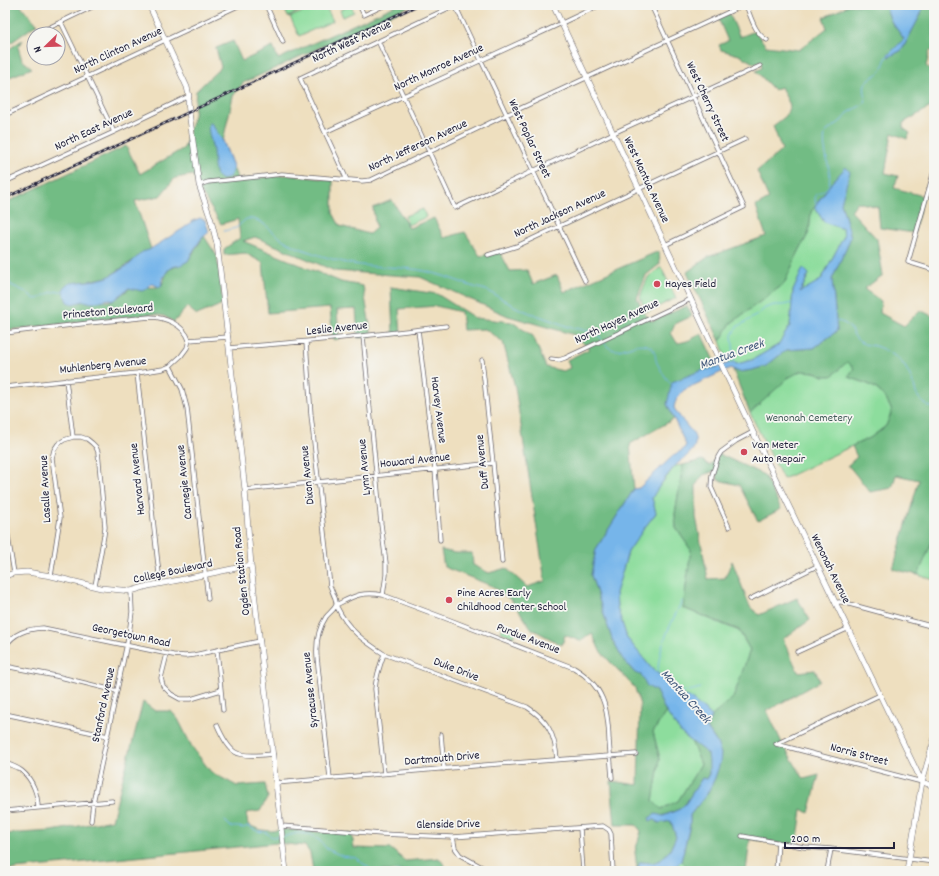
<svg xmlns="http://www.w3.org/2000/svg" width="939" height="876" font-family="Dekko,sans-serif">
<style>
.green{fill:#8ddd9d;stroke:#58806c}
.forest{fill:#72bc84;stroke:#4a6f60}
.water{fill:#76b5ea;stroke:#4c6c92}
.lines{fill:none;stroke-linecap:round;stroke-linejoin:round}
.stream{stroke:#76b5ea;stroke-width:1}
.street-casing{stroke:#696469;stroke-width:5}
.secondary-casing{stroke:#696469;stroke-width:6}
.primary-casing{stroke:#696469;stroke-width:7}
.street{stroke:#fff;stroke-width:3.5}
.secondary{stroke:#fff;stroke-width:5}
.primary{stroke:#fff;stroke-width:5.5}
.rail-casing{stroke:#22223b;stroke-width:2.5}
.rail{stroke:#f6f6f2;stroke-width:1;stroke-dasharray:3;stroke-linecap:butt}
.poi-dot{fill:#d1495b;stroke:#f6f6f2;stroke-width:1.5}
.labels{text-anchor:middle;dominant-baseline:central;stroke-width:3.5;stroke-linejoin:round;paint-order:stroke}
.street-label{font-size:12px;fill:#22223b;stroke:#f6f6f2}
.poi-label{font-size:12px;fill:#22223b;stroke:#f6f6f2;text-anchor:start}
.park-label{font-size:12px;fill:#425a58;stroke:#f6f6f2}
.water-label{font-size:13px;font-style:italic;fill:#3f5578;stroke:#f6f6f2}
</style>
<rect width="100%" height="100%" fill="#f6f6f2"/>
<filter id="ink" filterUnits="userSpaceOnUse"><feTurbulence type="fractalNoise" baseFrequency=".025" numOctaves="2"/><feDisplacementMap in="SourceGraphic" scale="8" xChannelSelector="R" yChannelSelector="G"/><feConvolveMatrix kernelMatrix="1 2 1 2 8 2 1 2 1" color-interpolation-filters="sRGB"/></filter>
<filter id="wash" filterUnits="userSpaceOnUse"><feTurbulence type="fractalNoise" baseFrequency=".012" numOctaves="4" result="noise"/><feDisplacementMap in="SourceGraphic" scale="16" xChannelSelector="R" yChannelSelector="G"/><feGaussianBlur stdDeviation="0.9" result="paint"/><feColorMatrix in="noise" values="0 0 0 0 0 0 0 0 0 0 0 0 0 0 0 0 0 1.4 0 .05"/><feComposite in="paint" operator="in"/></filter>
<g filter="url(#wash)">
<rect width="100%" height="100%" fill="#eedfbf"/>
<path class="green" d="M283,5H296L299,11L288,17Z
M304,5H325L333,21L299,36L290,17L305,11L303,6Z
M351,5L354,12L343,17L340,10Z
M815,206V208L824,222L843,229L844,236L821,280L800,293L809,274L803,269L793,291L790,326L778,345L752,360L737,364L733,362L728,364L720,341L731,323L784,284L796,257L809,232L811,212Z
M423,209L426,217L408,225L405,216Z
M661,267L676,298L647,312L640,298L642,291L648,277Z
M848,362L854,368L848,377C872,385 881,387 892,411L886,426L870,438L852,446L783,479L750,413C762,401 785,376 800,371C808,369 817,373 824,376Z
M683,465L675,514L676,528L691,550L683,608L739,631L750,650L733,699L712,716L689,697L677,695L676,692L661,676L652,669L627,638L617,607L616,593L628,552L645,527L656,513L652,498L656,491L675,466Z
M934,537V580L918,575Z
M503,626L516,631L514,637L501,632Z
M666,712L682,734L691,741L701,764L678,801L661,810L653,801L660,759L653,732Z
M681,861L691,871H669L674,868Z"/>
<path class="forest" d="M5,5H20L37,24L5,47Z
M397,5H412L243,83L233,96L223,141L238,180L287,175L333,180V213L340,226L369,234L376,228L373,208L392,200L409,228L434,218L444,238L465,232L480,256L500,252L510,271L527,270L533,284L557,275L564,292L659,251L660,264L646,275L637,298L645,314L652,321L687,306L692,316L675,324L671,333L677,343C687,342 693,339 701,333L717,367L700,371L667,404L674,419L630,444L634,489L596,549L591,575L612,639L622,658L635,673L641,675L648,686L656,691L666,712L653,732L660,759L653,801L661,809L678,801L701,764L691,741C696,744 704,749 707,753C712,760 710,773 706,779L702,778L686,803L680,809L654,819L659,823L671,821L676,837L670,850L661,861L652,863L640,862L637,869L635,852L641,831L636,825H615L611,781L638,785L640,705L635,688L600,651L592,633L580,641L565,635L562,645L532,629L512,601L492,586L444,567L441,550L455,553H472L473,565L489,573L506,568L527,587L545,581L515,387L503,342L485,329L463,330L461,312L436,306L399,309L401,334L393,335L391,287L437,294L475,318L512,322L533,336L546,367L563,371L570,368L567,360L589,349L575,335L508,316L420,277L335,271L255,237L243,241L341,282L363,286L372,337L358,338L356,309L337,310L339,339L333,340L330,308L268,313L263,263L245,253L224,255V249L240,238L238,219L221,224L199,189L193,175L175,178L160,196L135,201L151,249L108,277L67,285L68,302L113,301L130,288L161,287L168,270L188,261L204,236L217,256L223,304L197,315L187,307L174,322L164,316L153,314L5,330V203L126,146L140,174L184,148L194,115L196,91L221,67L216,48L233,41L242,61L273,47L278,59Z
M849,5H885L891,21L904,39L888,55L889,57L902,50L921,14L922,5H934V52L930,50L926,66L934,73V105L903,123V128L910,133L907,139L892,133L885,173L898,176L894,188L923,196L914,233L880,228L878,207L857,202L851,211L877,239L883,275L864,289L881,301L880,313L904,326L920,310L934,317V537L918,575L893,569L919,480L896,475L892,488L870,492L848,465L857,457L852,446L870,438L886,426L892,411C882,387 872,385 848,377L854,368L847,362L832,376H824L815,372L801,371L788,378L750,413L733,370L739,372L752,370L766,366L786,350L814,348L837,331L832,279L851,237L841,203L832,182L811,212L809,232L796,257L784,284L731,323L720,341L687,272L708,257L766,236L756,206L769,199L757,171L782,150L773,126L786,116L790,105L781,87L774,90L756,71L762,68L761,62L755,64L739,55L721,50L719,45L728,41L718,18L729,13L740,37L755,31L766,46L799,50L827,28L823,18Z
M22,40L18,47L22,60L32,68L5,79V52Z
M719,454L764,475L781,509L758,521L739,485L718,480L715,471L703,475L696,485V517L708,579L725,578L732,561L750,607L759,615L797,598L810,620L783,639L798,672L815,670L820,681L767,711L782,743L804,779L819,775L809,813L802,809L797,846L750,839L746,871H691L681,861L690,825V815L707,794L715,778L721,754L717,743L706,726L712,716L733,698L750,650L739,630L683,608L691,550L676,528L675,514L683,465L702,460L710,466Z
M143,702L155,711H171L178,719L192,747L211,772L237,786L265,784L268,797L260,811L246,813L248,825L261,830L272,831L284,829L352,834L354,848L391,849L405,861L439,858L449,871H336L333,870H313L310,853L305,846L277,843L5,870V834L52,831L112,820Z"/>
<path class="water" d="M885,5H922L921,14L902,50L889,57L888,55L904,39L891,21Z
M209,123H211L223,141L233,166C234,175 224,185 217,176C216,175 215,173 215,171C213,164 214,158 213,151C212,142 207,132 209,123Z
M846,167L850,172L841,203L851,237L832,279L837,331L814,348L786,350L766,366L752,370L739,372L730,368L684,390C679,395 675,400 674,408C678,414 682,420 687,426C690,430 694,433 695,438C698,452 681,459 674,467C666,477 658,487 652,498L656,513L645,527L628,552L616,593L617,607L627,638L652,669L661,676L676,692L677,695L689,697L712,716L706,727L717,743L721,754L720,763L715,778L707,794L690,815V825L681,861L674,868L669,871H637L640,862L652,863L661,860L670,850L676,837L671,821L659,823L654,819L650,821L649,818L656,814L663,816L680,809L686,803L702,778L706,779L709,774V762L708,754L682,734L666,712L656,691L647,686L641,675L635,673L622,658L612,639L591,575L596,549L634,489L639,488L675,454L683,450L686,445L667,404L672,382L700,371L717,367L733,362L737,364L752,360L778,345L790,326L793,291L803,268L809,274L800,292L821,280L844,236L843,229L824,222L815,208V206L832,182Z
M200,218L205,220L209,232L201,239L192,253L188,261L181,265L172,267L168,270L162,280L161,287H159L153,284H151L148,288L142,291L129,288C123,291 119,298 113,301L109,299L92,303L84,301L72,304L67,302L63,291L64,288L67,285L71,283L96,280L108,277L130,264L142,252L149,250L171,236L184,228L193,221Z"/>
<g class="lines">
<path class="stream" d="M816,204L815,199L816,195C819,192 824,191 827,188C836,177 819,145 826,132L841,121L848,113L865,103C867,97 863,90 865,84C868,78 875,77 880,72C884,67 884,60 888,55
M224,231L236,228L246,219C262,217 270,231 282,239C298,250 328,258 347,263C373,268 400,266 425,271C439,274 452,279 466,284C472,287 479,288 486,290C497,295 507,303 518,308C533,315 550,319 566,326C576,329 596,330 602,339
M5,276L11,285L26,292L35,299C40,299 41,297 45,295C51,292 57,291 63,291
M836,321C854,323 850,335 860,342C865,345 869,345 875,346C887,350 901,358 907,370C909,374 912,379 913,384C915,386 915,390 916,393C919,400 927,407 934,408
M604,342C615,361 632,340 647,345C648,346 651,347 652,348C656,352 655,359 657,363C661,371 666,378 671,384
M734,363V356L733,345L732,335L737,327L757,315L765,308L774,305H783L792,303
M658,673C658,647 671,624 682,601
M676,696C684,691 691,691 700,688
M225,821L231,827H239L243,828L248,826L257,831L265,832L272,837H280
M283,837L290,835L298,833L310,834L319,840L327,849L342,856L357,858L362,863L367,866L371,871
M394,871H399"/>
</g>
</g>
<g filter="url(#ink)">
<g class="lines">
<defs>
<path id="street" d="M266,5L283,42
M359,5L364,15L385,5
M651,5L744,207L665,245
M746,5C751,17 755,34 767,40
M61,22L114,132
M40,32L96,5
M378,41L455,208L620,130L760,66
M5,115L240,5
M325,132L545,31L600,5
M934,171L908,262L934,270
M5,179L7,181L114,132L189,96
M347,180L300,78L455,5L585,281
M199,185L208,182L265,176L282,174L362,181L371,180L506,115L744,5
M488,255L517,246L745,139
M418,330L435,469L440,540
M5,333L89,323L150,317C165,317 184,325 189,340
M363,336L381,524L386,563V575L383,595
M189,340L228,337
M306,342L311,415L330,586C332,590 333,594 335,598C336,601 336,604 337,607C348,630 364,641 384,654L527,707C548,720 555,735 557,759
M229,348C302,342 374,336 446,326
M551,359L559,360L565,358L691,299
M482,360L493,463L502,562
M170,366L182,389L187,408L208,599
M137,373L160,583
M66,380L73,437
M5,387L137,373L163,369L170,366L181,356L187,348L189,340
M245,490L493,463
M5,519L14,573
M729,527L711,487L712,475L718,457L721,452L736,441L753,432
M51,576L60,518L52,458L54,450L58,444L64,440L73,437H81L87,439L92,443L96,447L98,452L105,527L104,535L95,586
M750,599L817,566
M835,603L839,602H842L934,627
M5,647C13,633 27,629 43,628L173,655L185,656L194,655L260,641
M217,650L223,710
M797,652L847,629
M167,654L161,678L163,686L171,694L180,699H191L221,690
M5,666L56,676L117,691
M880,695L776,744L922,782
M5,714L108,736
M217,725C221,734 227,747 235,752C242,757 264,755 273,754
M441,734L444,769
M5,763C11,765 17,767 22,771C33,780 38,795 38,808
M384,773L375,689C376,676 380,665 384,654
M330,778L317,657C316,643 318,629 326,617C329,613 334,610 336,605C354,596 362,591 383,595L450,620L574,668C604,686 608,708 609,740C610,753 611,765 612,778
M276,783L485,765L636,754
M5,811L112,801
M91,821L93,803L129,634L132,612L131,591
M281,826L310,828L381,834L453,837L603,826L609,830L611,834L613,871
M580,828L583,871
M742,836L804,847L831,849L934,862
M453,837L455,848L460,855L489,871
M776,871L778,842
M827,871L831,849"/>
<path id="secondary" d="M149,5L187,87L189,96L188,100L189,112L199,185L211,220L217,244L229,348L245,490L251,565L286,871
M553,5L753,432L922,782
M5,576L14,573L27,572L51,576L101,588L131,591L148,586L179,580L251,565
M922,782L934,786
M907,871L922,782L934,740"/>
<path id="primary" d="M932,871L934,870"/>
</defs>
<use href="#street" class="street-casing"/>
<use href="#secondary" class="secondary-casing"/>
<use href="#primary" class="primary-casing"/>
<use href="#street" class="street"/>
<use href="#secondary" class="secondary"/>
<use href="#primary" class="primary"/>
<defs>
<path id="rail" d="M5,198L418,5"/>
</defs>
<use href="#rail" class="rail-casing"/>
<use href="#rail" class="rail"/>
</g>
</g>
<g class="poi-dot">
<circle cx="657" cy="284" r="4"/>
<circle cx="744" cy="452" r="4"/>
<circle cx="449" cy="600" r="4"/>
</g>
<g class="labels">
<g class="street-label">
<text transform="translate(352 42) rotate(-25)">North West Avenue</text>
<text transform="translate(118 51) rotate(-25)">North Clinton Avenue</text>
<text transform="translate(439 68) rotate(-25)">North Monroe Avenue</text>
<text transform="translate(707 102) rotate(65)">West Cherry Street</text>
<text transform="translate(94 130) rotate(-25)">North East Avenue</text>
<text transform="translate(529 139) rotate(65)">West Poplar Street</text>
<text transform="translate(418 146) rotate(-25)">North Jefferson Avenue</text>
<text transform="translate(646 180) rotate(65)">West Mantua Avenue</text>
<text transform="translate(560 214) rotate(-25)">North Jackson Avenue</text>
<text transform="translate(108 312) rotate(-5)">Princeton Boulevard</text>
<text transform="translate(617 322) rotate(-25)">North Hayes Avenue</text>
<text transform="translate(337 329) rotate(-6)">Leslie Avenue</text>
<text transform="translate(103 366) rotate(-6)">Muhlenberg Avenue</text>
<text transform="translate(438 410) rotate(83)">Harvey Avenue</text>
<text transform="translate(415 461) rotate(-6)">Howard Avenue</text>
<text transform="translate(483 462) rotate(-96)">Duff Avenue</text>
<text transform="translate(365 467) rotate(-95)">Lynn Avenue</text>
<text transform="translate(308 475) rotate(-96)">Dixon Avenue</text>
<text transform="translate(138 479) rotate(-96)">Harvard Avenue</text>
<text transform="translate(185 482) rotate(-96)">Carnegie Avenue</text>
<text transform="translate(46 489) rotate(-93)">Lasalle Avenue</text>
<text transform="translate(830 569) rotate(64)">Wenonah Avenue</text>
<text transform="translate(242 571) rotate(-96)">Ogden Station Road</text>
<text transform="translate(173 572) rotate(-12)">College Boulevard</text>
<text transform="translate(131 636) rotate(12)">Georgetown Road</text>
<text transform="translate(528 639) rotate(21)">Purdue Avenue</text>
<text transform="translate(456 670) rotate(21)">Duke Drive</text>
<text transform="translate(311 690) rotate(-96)">Syracuse Avenue</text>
<text transform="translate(104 705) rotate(-78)">Stanford Avenue</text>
<text transform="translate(859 755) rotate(15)">Norris Street</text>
<text transform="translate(442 759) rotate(-5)">Dartmouth Drive</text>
<text transform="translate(448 825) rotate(-1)">Glenside Drive</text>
</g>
<g class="poi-label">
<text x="665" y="284">Hayes Field</text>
<text x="752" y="445">Van Meter<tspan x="752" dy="14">Auto Repair</tspan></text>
<text x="457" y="593">Pine Acres Early<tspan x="457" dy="14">Childhood Center School</tspan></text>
</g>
<g class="park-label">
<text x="809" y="418">Wenonah Cemetery</text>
</g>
<g class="water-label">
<text transform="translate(732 355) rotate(-20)">Mantua Creek</text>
<text transform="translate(685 697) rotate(48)">Mantua Creek</text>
</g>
</g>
<rect width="939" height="876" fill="none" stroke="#f6f6f2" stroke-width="20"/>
<g transform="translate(46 46) rotate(247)"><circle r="19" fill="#f6f6f2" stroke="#a1a1a9"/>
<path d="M0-3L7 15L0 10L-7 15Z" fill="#d1495b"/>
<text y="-6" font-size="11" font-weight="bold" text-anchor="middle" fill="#22223b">N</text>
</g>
<path d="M785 842v6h109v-6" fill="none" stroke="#22223b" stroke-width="2"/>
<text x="791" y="842" font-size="12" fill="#22223b" stroke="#f6f6f2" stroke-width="3" paint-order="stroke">200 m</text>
</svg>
